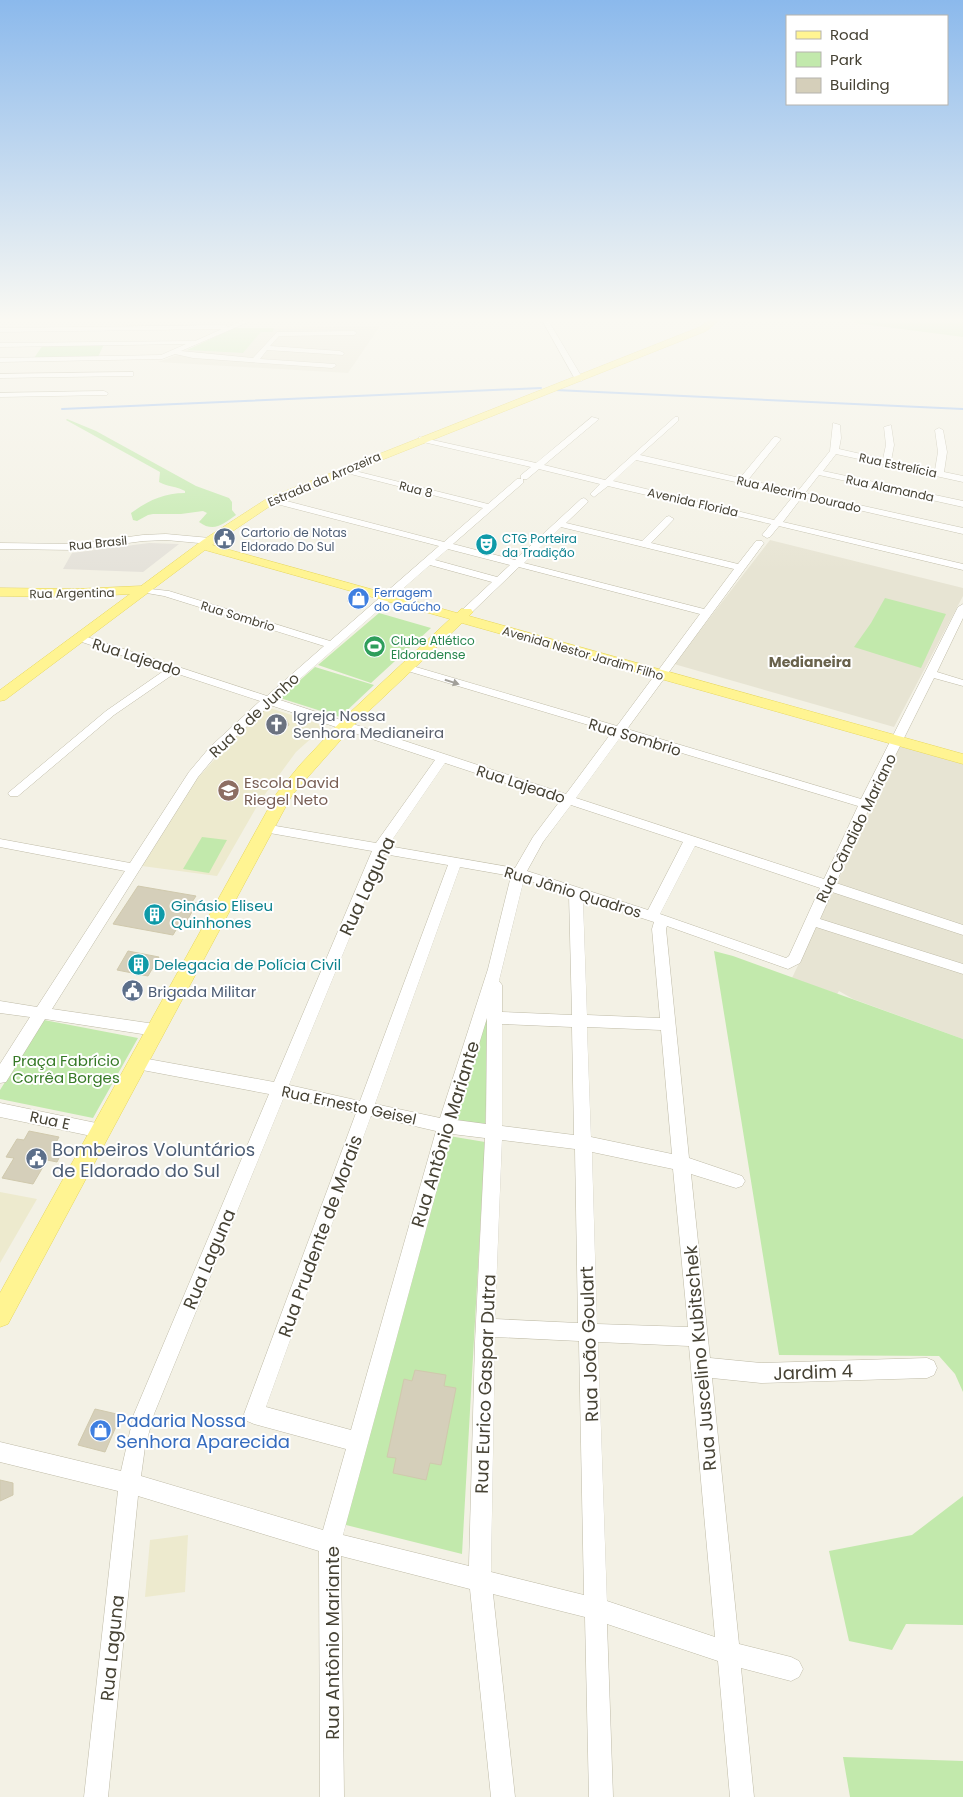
<svg xmlns="http://www.w3.org/2000/svg" width="963" height="1797" font-family="Poppins,sans-serif">
<style>
.residential{fill:#e7e4d3}
.industrial{fill:#e5e2da}
.education{fill:#edeace}
.green{fill:#c2e9ac}
.lines{fill:none;stroke-linecap:round;stroke-linejoin:round}
.stream{stroke:#9fc1f2;stroke-width:2}
.building{fill:#d5cfba;stroke:#d0c9ad}
.minor-casing{stroke:#bfbba7;stroke-width:1}
.major-casing{stroke:#e7d75f;stroke-width:1}
.minor{fill:#fff;fill-rule:evenodd}
.major{fill:#fff492;fill-rule:evenodd}
.oneway{fill:#a2a09a}
.labels{text-anchor:middle;dominant-baseline:central;stroke-width:4;stroke-linejoin:round;paint-order:stroke}
.far-street-label{font-size:12px;fill:#464234;stroke:#fff}
.far-service-label{font-size:12px;fill:#4e5e75;stroke:#fff;text-anchor:start}
.far-culture-label{font-size:12px;fill:#0d838f;stroke:#fff;text-anchor:start}
.far-shop-label{font-size:12px;fill:#366cbe;stroke:#fff;text-anchor:start}
.far-leisure-label{font-size:12px;fill:#27864d;stroke:#fff;text-anchor:start}
.far-neighbourhood-label{font-size:14px;font-weight:bold;fill:#69624b;stroke:#fff}
.street-label{font-size:15px;fill:#464234;stroke:#fff}
.worship-label{font-size:15px;fill:#5b616d;stroke:#fff;text-anchor:start}
.education-label{font-size:15px;fill:#785e54;stroke:#fff;text-anchor:start}
.culture-label{font-size:15px;fill:#0d838f;stroke:#fff;text-anchor:start}
.service-label{font-size:15px;fill:#4e5e75;stroke:#fff;text-anchor:start}
.park-label{font-size:15px;fill:#367926;stroke:#fff}
.near-street-label{font-size:18px;fill:#464234;stroke:#fff}
.near-service-label{font-size:18px;fill:#4e5e75;stroke:#fff;text-anchor:start}
.near-shop-label{font-size:18px;fill:#366cbe;stroke:#fff;text-anchor:start}
</style>
<rect width="100%" height="100%" fill="#f3f1e5"/>
<path class="residential" d="M380,326L348,373L158,362L181,354L180,353L187,350L243,353L261,332H273L274,328Z
M770,540L963,588V596L894,727L674,664Z
M896,745L963,764V1039L853,999L839,991L837,994L792,978L869,815Z"/>
<path class="industrial" d="M149,543L179,544L143,572L63,569L72,553Z"/>
<path class="education" d="M267,707L325,726L296,752L260,801L217,876L142,866L195,781L236,736Z
M0,1192L37,1199L0,1263Z
M188,1535L185,1592L145,1597L150,1540Z"/>
<path class="green" d="M852,320H963V337L855,323Z
M234,328H274L273,332H261L243,353L187,350Z
M104,344L98,357L34,358L43,345Z
M67,419L96,431L196,486L229,498L232,502V510L236,515C223,524 214,533 199,522L207,513L203,511L181,514H153L148,515L137,521L133,520L131,513C148,501 163,493 185,493V491C177,486 167,487 159,482L160,472L66,420Z
M885,598L946,614L921,668L854,647L871,623Z
M379,613L431,628L371,683L318,665Z
M315,667L374,685L340,717L280,698Z
M202,837L227,840L209,873L183,869Z
M714,951L733,956L963,1039V1392L955,1374L939,1356L779,1355Z
M490,1002L485,1130L452,1125Z
M44,1020L138,1038L93,1118L0,1099V1090Z
M449,1136L485,1142L462,1554L342,1524Z
M963,1496V1625L906,1624L892,1650L849,1641L829,1551L912,1535Z
M843,1757L963,1761V1797H850Z"/>
<g class="lines">
<path class="stream" d="M555,390L963,409
M62,409L541,388"/>
</g>
<path class="building" d="M354,594L368,598L361,605L347,601Z
M276,717L286,719L289,725L284,729L276,731L267,728V721Z
M138,886L196,896L192,902L197,903L184,926L179,925L173,935L113,924Z
M128,951L159,957L148,976L117,970Z
M29,1131L59,1137L51,1152L61,1154L57,1162L47,1160L33,1184L2,1178L14,1158L6,1157L17,1139L24,1140Z
M415,1370L446,1375L444,1386L456,1388L441,1465L430,1463L426,1480L393,1473L396,1458L387,1457L404,1379L412,1381Z
M95,1409L121,1415L105,1452L78,1445Z
M0,1480L13,1483V1495L0,1501Z"/>
<g class="lines">
<defs>
<path id="minor" d="M244,320H253L181,351L253,358L277,332L354,331L357,333L354,335L279,336L270,346L340,351L344,353L343,355L267,350L260,359L335,364L336,366L332,368L193,358L175,354L162,359L0,362V358L161,355L186,344L0,347V343L195,341L222,329L0,332V328L225,325L228,327Z
M542,320H548L583,379L582,381L575,379Z
M133,372V376H130L0,378V374Z
M104,391L108,393L107,395L0,397V393Z
M592,417L599,419L544,465L605,480L675,417H678V421L640,455L740,478L774,437H777L781,439L748,480L798,491L830,451L833,423L840,425L841,438L839,449L883,459L886,445L884,427L891,425L894,445L891,461L935,470L938,452L935,430L939,428L943,430L947,452L944,472L963,476V482L836,454L823,471L963,501V507L819,475L805,493L963,528V534L802,497L783,522L963,564V570L779,526L770,537L767,538L762,535L771,524L608,486L594,497L590,494L600,484L539,469L527,479H523V483L453,544L515,560L581,499L584,498L588,501L587,503L566,523L642,541L666,517L669,516L674,519L651,543L738,564L756,541H762L764,543L627,729L861,799L958,607L963,604V618L937,672L963,680V686L934,678L871,804L836,883L963,925V935L832,892L820,919L963,964V974L816,927L800,963L788,969L667,926L666,929L689,1158L742,1176L745,1181L742,1186L736,1188L691,1174L710,1358L761,1363L927,1358L934,1361L937,1368L934,1375L927,1378L761,1383L712,1378L739,1644L791,1657L799,1661L803,1669L799,1677L791,1681L741,1668L754,1797H730L718,1661L607,1624L613,1797H589L585,1617L493,1594L515,1797H491L470,1589L341,1556L344,1797H320L319,1551L138,1496L108,1797H84L118,1491L0,1462V1442L121,1471L134,1414L269,1094L137,1069L131,1067L129,1063L131,1059L137,1057L274,1082L372,851L264,832L258,828L264,824L376,843L435,760L270,705L218,753L198,777L52,1009L155,1024L160,1026L163,1030L160,1034L155,1036L45,1019L6,1082L0,1083V1064L30,1017L0,1013V1001L37,1007L125,871L0,847V839L130,863L189,772L210,747L260,701L175,673L114,715L18,796H10L8,793L106,711L165,670L76,640L75,638L76,636H84L267,696L324,646L164,596L141,592V588L169,591L330,641L439,546L269,502V498H275L444,542L483,508L339,471L343,468L488,504L517,479H521V475L531,467L419,441V437L536,463ZM636,460L794,495L774,520L613,481ZM561,527L734,569L704,609L524,563ZM448,549L510,565L497,577L435,560ZM430,565L492,582L462,610L461,612L466,615L470,614L519,567L700,614L617,726L409,665H401L400,667L401,669L612,732L566,794L277,699ZM622,735L858,806L824,879L576,798ZM445,763L560,801L533,837L515,868L388,846ZM571,805L683,842L648,910L527,871L543,842ZM695,846L820,888L789,956L786,958L660,914ZM384,854L448,865L360,1101L289,1085ZM460,867L511,876L488,969L440,1118L375,1104ZM524,879L569,894L572,1015L502,1012V985L499,981ZM583,899L654,922L652,929L660,1018L587,1015ZM487,1018L486,1124L456,1120ZM502,1024L572,1027L574,1135L502,1126ZM587,1027L661,1030L672,1154L591,1137ZM284,1097L356,1113L244,1414L247,1421L254,1424L346,1449L323,1530L141,1476L145,1447L154,1414ZM371,1116L436,1131L351,1430L266,1407ZM452,1134L485,1138L475,1342L469,1566L343,1535ZM502,1140L575,1149L578,1323L495,1319ZM592,1152L673,1169L688,1327L597,1324ZM495,1337L579,1341L584,1595L491,1572ZM598,1342L689,1346L715,1637L607,1601Z
M166,534L210,538L215,541L210,544L166,540L143,541L76,550L0,549V543L76,544L143,535Z
M0,1103L101,1124L107,1126L109,1131L107,1136L101,1138L0,1117Z"/>
<path id="major" d="M710,320H719L706,331L276,502L212,545L457,613L461,609H471L473,612L469,616L963,754V764L462,623L354,725L292,795L8,1324L0,1327V1293L277,793L300,765L344,718L450,619L205,550L5,700L0,701V690L130,594L74,597L0,596V588L74,589L141,586L203,540L268,498L700,327Z"/>
</defs>
<use href="#minor" class="minor-casing"/>
<use href="#major" class="major-casing"/>
<use href="#minor" class="minor"/>
<use href="#major" class="major"/>
</g>
<defs><path id="oneway-solid" d="M-6-.8H1V-3.2L6.5 0L1 3.2V.8H-6Z" transform="scale(1.25)"/></defs>
<use class="oneway" href="#oneway-solid" transform="translate(452 682) rotate(17)"/>
<linearGradient id="sky" x2="0" y2="1"><stop stop-color="#8bb9ec"/><stop offset="0.56" stop-color="#faf9f3"/><stop offset="1" stop-color="#faf9f3" stop-opacity="0"/></linearGradient>
<rect width="963" height="571" fill="url(#sky)"/>
<defs>
<symbol id="civic-disc" viewBox="-11 -11 22 22"><circle r="9.5" fill="#5c6f8a" stroke="#fff"/><path d="M-.6-6.5H3V-4.5H.6V-3L4-1V1h2V6H-6V1h2V-1L-.6-3ZM-1.2 2.5V6h2.4V2.5Z" fill="#fff"/></symbol>
<symbol id="theatre-disc" viewBox="-11 -11 22 22"><circle r="9.5" fill="#0f9aa8" stroke="#fff"/><path d="M-5-5.5Q0-4 5-5.5V0Q5 5 0 6Q-5 5-5 0ZM-3.3-2.5H-1v1.5H-3.3ZM1-2.5H3.3v1.5H1ZM-2.8 1Q0 5.5 2.8 1Z" fill="#fff"/></symbol>
<symbol id="shop-disc" viewBox="-11 -11 22 22"><circle r="9.5" fill="#3f7fe0" stroke="#fff"/><path d="M-5-2.5h2.3a2.7 3.5 0 0 1 5.4 0H5L5.5 6h-11ZM-1.5-2.5h3a1.5 2.3 0 0 0-3 0Z" fill="#fff"/></symbol>
<symbol id="stadium-disc" viewBox="-11 -11 22 22"><circle r="9.5" fill="#2e9e5b" stroke="#fff"/><path d="M0-5a6.5 5 0 1 0 0 10a6.5 5 0 1 0 0-10ZM-3.5-1.8h7v3.6h-7Z" fill="#fff"/></symbol>
<symbol id="church-disc" viewBox="-11 -11 22 22"><circle r="9.5" fill="#6b7280" stroke="#fff"/><path d="M-1.2-6h2.4v3.5h3.3v2.4h-3.3V6h-2.4V-.1h-3.3v-2.4h3.3Z" fill="#fff"/></symbol>
<symbol id="school-disc" viewBox="-11 -11 22 22"><circle r="9.5" fill="#8d6e63" stroke="#fff"/><path d="M0-5L7-2L0 1L-7-2ZM-4 1L0 2.5L4 1V4Q0 6-4 4Z" fill="#fff"/></symbol>
<symbol id="building-disc" viewBox="-11 -11 22 22"><circle r="9.5" fill="#0f9aa8" stroke="#fff"/><path d="M-4-6H4V6H1V3H-1V6H-4ZM-2.5-4.3h1.7v1.8h-1.7ZM.8-4.3h1.7v1.8H.8ZM-2.5-1h1.7V.8h-1.7ZM.8-1h1.7V.8H.8Z" fill="#fff"/></symbol>
</defs>
<g fill-rule="evenodd">
<use href="#civic-disc" x="212" y="526" width="25" height="25"/>
<use href="#theatre-disc" x="474" y="532" width="25" height="25"/>
<use href="#shop-disc" x="346" y="586" width="25" height="25"/>
<use href="#stadium-disc" x="362" y="634" width="25" height="25"/>
<use href="#church-disc" x="264" y="712" width="25" height="25"/>
<use href="#school-disc" x="216" y="778" width="25" height="25"/>
<use href="#building-disc" x="142" y="902" width="25" height="25"/>
<use href="#building-disc" x="126" y="952" width="25" height="25"/>
<use href="#civic-disc" x="120" y="978" width="25" height="25"/>
<use href="#civic-disc" x="24" y="1146" width="25" height="25"/>
<use href="#shop-disc" x="88" y="1418" width="25" height="25"/>
</g>
<g class="labels">
<g class="far-street-label">
<text transform="translate(898 465) rotate(12)">Rua Estrelícia</text>
<text transform="translate(324 479) rotate(-23)">Estrada da Arrozeira</text>
<text transform="translate(890 488) rotate(12)">Rua Alamanda</text>
<text transform="translate(416 489) rotate(14)">Rua 8</text>
<text transform="translate(799 494) rotate(13)">Rua Alecrim Dourado</text>
<text transform="translate(693 502) rotate(13)">Avenida Florida</text>
<text transform="translate(98 543) rotate(-6)">Rua Brasil</text>
<text transform="translate(72 593) rotate(-1)">Rua Argentina</text>
<text transform="translate(238 616) rotate(17)">Rua Sombrio</text>
<text transform="translate(583 653) rotate(16)">Avenida Nestor Jardim Filho</text>
</g>
<g class="far-service-label">
<text x="241" y="532">Cartorio de Notas<tspan x="241" dy="14">Eldorado Do Sul</tspan></text>
</g>
<g class="far-culture-label">
<text x="502" y="538">CTG Porteira<tspan x="502" dy="14">da Tradição</tspan></text>
</g>
<g class="far-shop-label">
<text x="374" y="592">Ferragem<tspan x="374" dy="14">do Gaúcho</tspan></text>
</g>
<g class="far-leisure-label">
<text x="391" y="640">Clube Atlético<tspan x="391" dy="14">Eldoradense</tspan></text>
</g>
<g class="far-neighbourhood-label">
<text x="810" y="662">Medianeira</text>
</g>
<g class="street-label">
<text transform="translate(137 657) rotate(18)">Rua Lajeado</text>
<text transform="translate(254 715) rotate(-43)">Rua 8 de Junho</text>
<text transform="translate(635 737) rotate(17)">Rua Sombrio</text>
<text transform="translate(521 784) rotate(18)">Rua Lajeado</text>
<text transform="translate(856 828) rotate(-64)">Rua Cândido Mariano</text>
<text transform="translate(573 892) rotate(17)">Rua Jânio Quadros</text>
<text transform="translate(349 1105) rotate(12)">Rua Ernesto Geisel</text>
<text transform="translate(50 1120) rotate(12)">Rua E</text>
</g>
<g class="worship-label">
<text x="293" y="715">Igreja Nossa<tspan x="293" dy="17">Senhora Medianeira</tspan></text>
</g>
<g class="education-label">
<text x="244" y="782">Escola David<tspan x="244" dy="17">Riegel Neto</tspan></text>
</g>
<g class="culture-label">
<text x="171" y="905">Ginásio Eliseu<tspan x="171" dy="17">Quinhones</tspan></text>
<text x="154" y="964">Delegacia de Polícia Civil</text>
</g>
<g class="service-label">
<text x="148" y="991">Brigada Militar</text>
</g>
<g class="park-label">
<text x="66" y="1060">Praça Fabrício<tspan x="66" dy="17">Corrêa Borges</tspan></text>
</g>
<g class="near-street-label">
<text transform="translate(367 886) rotate(-65)">Rua Laguna</text>
<text transform="translate(445 1134) rotate(-73)">Rua Antônio Mariante</text>
<text transform="translate(320 1236) rotate(-70)">Rua Prudente de Morais</text>
<text transform="translate(209 1259) rotate(-67)">Rua Laguna</text>
<text transform="translate(589 1344) rotate(-92)">Rua João Goulart</text>
<text transform="translate(700 1358) rotate(-95)">Rua Juscelino Kubitschek</text>
<text transform="translate(813 1372) rotate(-2)">Jardim 4</text>
<text transform="translate(485 1384) rotate(-88)">Rua Eurico Gaspar Dutra</text>
<text transform="translate(332 1643) rotate(-90)">Rua Antônio Mariante</text>
<text transform="translate(112 1648) rotate(-84)">Rua Laguna</text>
</g>
<g class="near-service-label">
<text x="52" y="1149">Bombeiros Voluntários<tspan x="52" dy="21">de Eldorado do Sul</tspan></text>
</g>
<g class="near-shop-label">
<text x="116" y="1420">Padaria Nossa<tspan x="116" dy="21">Senhora Aparecida</tspan></text>
</g>
</g>
<rect x="786" y="15" width="162" height="90" fill="#ffffff" stroke="#b5b3ae"/>
<rect x="796" y="31" width="25" height="8" fill="#fff492" stroke="#b5b3ae"/>
<text x="830" y="40" font-size="15" fill="#464234">Road</text>
<rect x="796" y="52" width="25" height="15" fill="#c2e9ac" stroke="#b5b3ae"/>
<text x="830" y="65" font-size="15" fill="#464234">Park</text>
<rect x="796" y="78" width="25" height="15" fill="#d5cfba" stroke="#b5b3ae"/>
<text x="830" y="90" font-size="15" fill="#464234">Building</text>
</svg>
